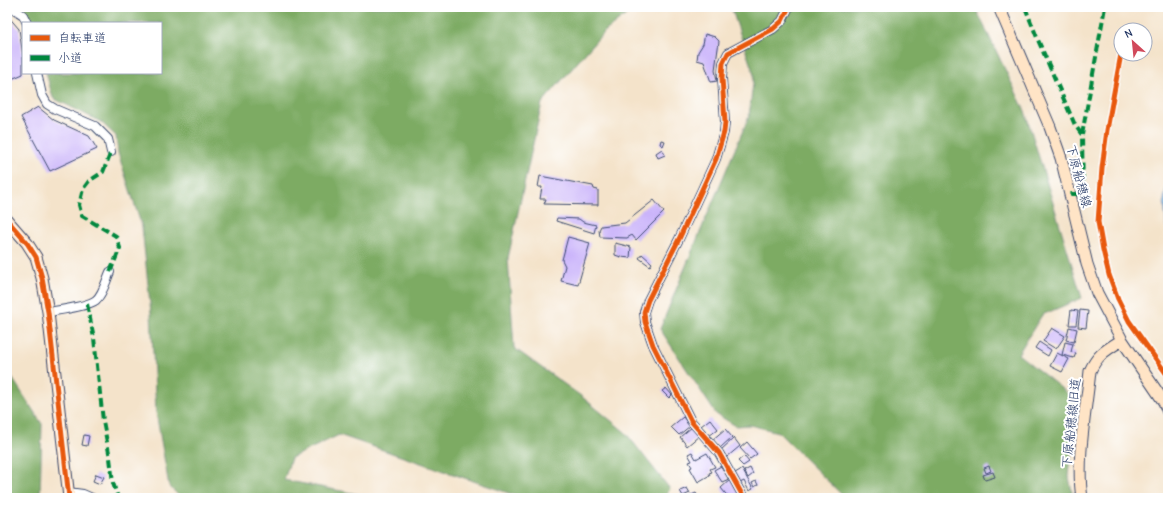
<svg xmlns="http://www.w3.org/2000/svg" width="1175" height="505" font-family="'Comic Neue','Klee One',sans-serif">
<style>
.forest{fill:#7dab64;stroke:#4c6d61}
.water{fill:#65abdb;stroke:#406d9c}
.building{fill:#cab4fa}
.lines{fill:none;stroke-linecap:round;stroke-linejoin:round}
.street-casing{stroke:#3c4a6e;stroke-width:10}
.secondary-casing{stroke:#3c4a6e;stroke-width:13}
.street{stroke:#fff;stroke-width:8}
.secondary{stroke:#ffe4c6;stroke-width:11}
.quiet{stroke:#00873e;stroke-width:4;stroke-dasharray:8 4;stroke-linecap:butt}
.cycleway-casing{stroke:#fff;stroke-width:8}
.cycleway{stroke:#e8590c;stroke-width:5}
.labels{text-anchor:middle;dominant-baseline:central;stroke-width:4;stroke-linejoin:round;paint-order:stroke}
.street-label{font-size:13px;fill:#1b2f5e;stroke:#fff}
</style>
<rect width="100%" height="100%" fill="#fff"/>
<filter id="ink" filterUnits="userSpaceOnUse"><feTurbulence type="fractalNoise" baseFrequency=".025" numOctaves="2"/><feDisplacementMap in="SourceGraphic" scale="8" xChannelSelector="R" yChannelSelector="G"/><feConvolveMatrix kernelMatrix="1 2 1 2 8 2 1 2 1" color-interpolation-filters="sRGB"/></filter>
<filter id="wash" filterUnits="userSpaceOnUse"><feTurbulence type="fractalNoise" baseFrequency=".012" numOctaves="4" result="noise"/><feDisplacementMap in="SourceGraphic" scale="16" xChannelSelector="R" yChannelSelector="G"/><feGaussianBlur stdDeviation="0.9" result="paint"/><feColorMatrix in="noise" values="0 0 0 0 0 0 0 0 0 0 0 0 0 0 0 0 0 1.4 0 .05"/><feComposite in="paint" operator="in"/></filter>
<g filter="url(#wash)">
<rect width="100%" height="100%" fill="#f4e3ca"/>
<path class="forest" d="M22,7H636L603,33L542,103L508,258L514,348L581,396L625,432L670,489L664,498H523L339,435L291,458L284,480L378,498H181L169,486L156,412L151,313L142,227L118,153L116,136L101,122L53,98L46,73H161V23H33Z
M731,7H975L1025,111L1082,298L1042,315L1018,354L1076,400L1069,477L1073,498H845L778,432L750,425L736,426L716,414L660,329L682,275L749,116L754,75Z
M7,370L42,424L40,498H7Z"/>
<path class="water" d="M1168,177V245L1164,200Z"/>
<g id="blocks">
<path class="building" d="M7,15L19,29L23,56V74L7,81Z
M705,34L715,37L719,41L715,70L717,81L711,82L704,62L697,60L698,52L703,44Z
M38,107L54,120L89,136L97,149L50,171L21,117Z
M661,140L665,141L663,146L660,144Z
M662,149L665,155L658,158L656,153Z
M540,176L593,186L594,189L598,190V205L544,204L546,199H540L542,187H538Z
M654,200L664,212L636,240L632,235L627,238L600,237L599,230L601,226L625,223Z
M557,218L579,219L583,222L596,225L594,233L556,221Z
M568,237L590,243L578,285L561,281L565,266L562,260Z
M615,243L631,247L630,258L621,257L615,255Z
M642,254L652,263L650,266L639,258Z
M1071,310L1078,311L1076,325H1069Z
M1080,310L1088,311L1086,328L1078,327Z
M1069,327L1077,329L1074,342L1066,340Z
M1052,328L1065,336L1056,349L1043,341Z
M1039,342L1051,350L1048,356L1035,348Z
M1065,342L1073,344L1071,352L1076,353L1074,358L1062,355Z
M1057,353L1069,359L1062,372L1050,366Z
M666,388L672,395L669,398L662,391Z
M683,417L690,426L679,435L671,427Z
M710,419L718,429L709,436L701,426Z
M692,427L699,436L687,446L680,437Z
M725,429L732,437L720,448L712,440Z
M84,435L89,436L87,446L82,445Z
M734,438L740,446L727,457L721,450Z
M747,442L757,454L750,459L740,448Z
M692,452L696,459L707,453L715,467L710,469L712,472L709,473L710,475L698,482L690,468L692,467L689,462L692,461L688,454Z
M744,456L749,462L743,466L738,461Z
M721,466L729,479L722,482L714,470Z
M989,466L991,471L986,473L984,468Z
M750,468L753,474L748,478L744,471Z
M742,469L753,489L749,491L744,481L740,483L735,473Z
M993,472L995,477L985,480L983,475Z
M96,474L104,477L100,484L93,481Z
M731,479L739,494L734,498H729L721,488Z
M756,481L758,485L754,487L752,483Z
M687,488L690,493L683,496L680,491Z
M696,493L699,498H685Z"/>
</g>
</g>
<g filter="url(#ink)">
<use href="#blocks" fill-opacity="0" stroke="#3c4a6e" stroke-width="1"/>
<g class="lines">
<defs>
<path id="street" d="M11,7L23,15L27,23
M37,73L42,95L47,104L55,109L95,126L108,139L111,152
M48,312C59,310 87,307 96,300C103,294 106,281 110,272
M68,492L83,494L92,498
M744,498L719,453L691,421L653,345L645,322L644,312L648,300L679,239L716,159L724,132L725,122L722,78L723,63L728,53L773,29L782,21L789,7"/>
<path id="secondary" d="M999,7L1050,127L1061,158L1087,264L1097,293L1122,340L1164,402L1168,412
M7,220L27,243L36,257L42,278L48,312L69,498
M1082,498C1076,459 1086,411 1090,371C1098,354 1106,350 1122,340"/>
</defs>
<use href="#street" class="street-casing"/>
<use href="#secondary" class="secondary-casing"/>
<use href="#street" class="street"/>
<use href="#secondary" class="secondary"/>
<path class="quiet" d="M1025,7L1038,40L1075,125L1082,135L1083,194H1070
M1082,135L1105,7
M110,272L120,248L116,236L82,216L79,205L83,189L89,181L103,172L111,152
M87,304L94,338L103,421L110,458L113,483L118,498"/>
<defs>
<path id="cycleway" d="M1121,54L1107,130L1102,168L1098,222L1103,250L1109,275L1118,299L1129,321L1168,376
M7,220L27,243L36,257L42,278L48,312L69,498
M744,498L719,453L691,421L653,345L645,322L644,312L648,300L679,239L716,159L724,132L725,122L722,78L723,63L728,53L773,29L782,21L789,7"/>
</defs>
<use href="#cycleway" class="cycleway-casing"/>
<use href="#cycleway" class="cycleway"/>
</g>
</g>
<g class="labels">
<g class="street-label">
<text transform="translate(1079 176) rotate(75)">下原船穂線</text>
<text transform="translate(1071 423) rotate(-84)">下原船穂線旧道</text>
</g>
</g>
<rect width="1175" height="505" fill="none" stroke="#fff" stroke-width="24"/>
<rect x="22" y="22" width="140" height="52" fill="#ffffff" stroke="#a4acbf"/>
<rect x="30" y="35" width="20" height="6" fill="#e8590c" stroke="#a4acbf"/>
<text x="58" y="42" font-size="12" fill="#1b2f5e">自転車道</text>
<rect x="30" y="55" width="20" height="6" fill="#00873e" stroke="#a4acbf"/>
<text x="58" y="62" font-size="12" fill="#1b2f5e">小道</text>
<g transform="translate(1133 42) rotate(333)"><circle r="19" fill="#ffffff" stroke="#a4acbf"/>
<path d="M0-3L7 15L0 10L-7 15Z" fill="#d1495b"/>
<text y="-6" font-size="11" font-weight="bold" text-anchor="middle" fill="#1b2f5e">N</text>
</g>
</svg>
